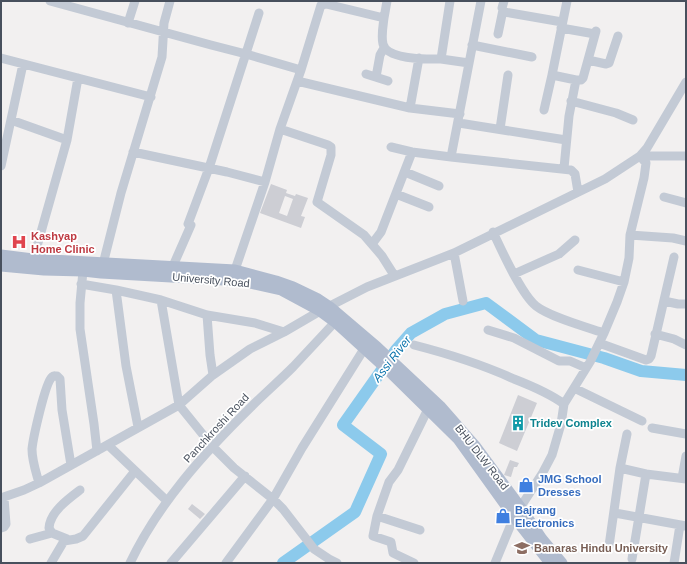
<svg xmlns="http://www.w3.org/2000/svg" width="687" height="564" font-family="Arial,sans-serif">
<style>
.lines{fill:none;stroke-linecap:round;stroke-linejoin:round}
.river{stroke:#8ccaec;stroke-width:12}
.building{fill:#cdced4;fill-rule:evenodd}
.minor{stroke:#c3cad5;stroke-width:9}
.major{stroke:#b0bbce;stroke-width:11}
.labels{text-anchor:middle;dominant-baseline:central;stroke-width:3.5;stroke-linejoin:round;paint-order:stroke}
.health-label{font-size:11px;font-weight:bold;fill:#be3a42;stroke:#fff;text-anchor:start}
.street-label{font-size:11px;fill:#48505d;stroke:#fff}
.culture-label{font-size:11px;font-weight:bold;fill:#0d838f;stroke:#fff;text-anchor:start}
.shop-label{font-size:11px;font-weight:bold;fill:#366cbe;stroke:#fff;text-anchor:start}
.education-label{font-size:11px;font-weight:bold;fill:#785e54;stroke:#fff;text-anchor:start}
.water-label{font-size:12px;font-style:italic;fill:#0c74ac;stroke:#fff}
</style>
<rect width="100%" height="100%" fill="#f2f0f0"/>
<g class="lines">
<path class="river" d="M283,563L355,512L381,454L343,425L396,350L411,333L445,314L486,303L536,340L604,358L641,371L686,375"/>
</g>
<path class="building" d="M271,184L287,190L286,193L295,196L296,194L308,198L301,216L305,217L301,228L260,213ZM285,196L293,199L287,216L279,213Z
M518,395L537,403L517,451L499,443Z
M510,460L519,463L517,467H514L511,477L504,475Z
M192,504L205,514L200,519L188,509Z"/>
<g class="lines">
<path class="minor" d="M50,1L211,45L246,54L301,70
M450,1L441,59L469,63
M504,1L502,8L504,12L562,22
M384,18L387,1
M128,23L135,1
M561,28L595,34
M498,34L503,10
M472,45L532,57
M1,58L151,97
M419,58L410,108L460,114
M588,60L606,64L609,63L618,36
M366,74L388,81
M376,77L380,55L384,48
M576,80H581L583,78L596,31
M297,81L410,108
M571,101L616,113L633,120
M544,110L552,75
M11,120L67,140
M459,123L566,140
M280,129L328,145L331,147V155L317,202L364,235L382,256L394,275
M500,129L508,75
M391,147L412,152L451,157L571,170L575,174L578,192
M133,152L227,172L265,182
M640,156H686
M451,157L481,1
M1,166L23,64
M564,168L569,116L576,80L552,75L567,1
M405,172L439,186
M396,194L429,207
M664,197L686,203
M188,224L209,168L259,13
M493,232C502,251 521,294 536,306C550,317 586,327 604,333
M630,235L673,238L686,241
M372,244L381,232L412,152
M454,253L463,301
M32,264L67,140L78,78
M173,266L191,225
M102,268L121,193L162,57L164,23L170,1
M235,270L265,182L280,129L301,70L321,5L326,4L384,18C383,26 381,36 383,44C387,60 428,59 441,59
M578,270L624,282
M83,271L80,303V329L94,424L97,451
M514,274L559,254L575,240
M81,284L116,290L161,300L207,315L255,323L284,332
M116,290L126,366L138,427
M161,300L179,405L213,447L234,468L273,499L283,509L314,549L329,559L337,563
M664,301L678,304H686
M207,315L210,355L213,375
M488,330L514,338L559,361H570L586,368
M655,334L674,339L686,345
M599,343L646,360L649,359L651,356L674,257
M414,345C449,354 481,364 514,379C532,386 549,393 564,404
M574,388L642,421
M652,428L686,434
M108,445L167,501
M620,468L646,474
M682,478L686,456
M39,483C36,472 32,461 32,449C33,439 45,383 52,377C54,375 54,376 57,376L60,379L62,410L71,465
M1,498L24,490L39,483L179,405L213,375L250,349L284,332L320,311L367,287L454,253L605,179L640,156L647,148L686,82
M615,513L686,526
M377,516L420,530
M1,528L4,527L6,524L4,498
M30,539L52,533
M67,539L52,533L49,528C50,512 68,499 80,490
M609,546L620,468L627,434
M632,559L646,474L686,479
M51,563L64,541L76,539L83,536L135,471
M130,563C158,504 204,453 251,407C265,393 279,381 293,367C307,352 321,337 335,322
M171,563L245,476
M226,563L273,499L302,448L364,349
M414,563L393,553L391,542L373,536L377,516L389,482L398,470L428,409
M495,563L514,517L542,474L552,455L561,424L564,404L590,362L604,333L617,302L624,282L629,258L630,235L644,178L646,163L640,156
M674,563L680,525"/>
<path class="major" d="M1,255L33,259L235,270L276,281L293,287L318,299L330,307L377,347L440,406L476,447L521,508L542,539L562,563
M1,266L44,270L83,271L101,273L241,281L281,290L320,311L335,322L392,374L458,439L514,517L550,563"/>
</g>
<defs>
<symbol id="hospital-bare" viewBox="-9 -9 18 18"><path d="M-5-5h3v3.5h4V-5h3V5h-3V1.5h-4V5h-3Z" fill="#e0444e" stroke="#fff" stroke-width="2.5" paint-order="stroke"/></symbol>
<symbol id="building-bare" viewBox="-9 -9 18 18"><path d="M-4-6H4V6H1V3H-1V6H-4ZM-2.5-4.3h1.7v1.8h-1.7ZM.8-4.3h1.7v1.8H.8ZM-2.5-1h1.7V.8h-1.7ZM.8-1h1.7V.8H.8Z" fill="#0f9aa8" stroke="#fff" stroke-width="2.5" paint-order="stroke"/></symbol>
<symbol id="shop-bare" viewBox="-9 -9 18 18"><path d="M-5-2.5h2.3a2.7 3.5 0 0 1 5.4 0H5L5.5 6h-11ZM-1.5-2.5h3a1.5 2.3 0 0 0-3 0Z" fill="#3f7fe0" stroke="#fff" stroke-width="2.5" paint-order="stroke"/></symbol>
<symbol id="university-bare" viewBox="-9 -9 18 18"><path d="M0-5L7-2L0 1L-7-2ZM-4 1L0 2.5L4 1V4Q0 6-4 4Z" fill="#8d6e63" stroke="#fff" stroke-width="2.5" paint-order="stroke"/></symbol>
</defs>
<g fill-rule="evenodd">
<use href="#hospital-bare" x="8" y="231" width="22" height="22"/>
<use href="#building-bare" x="507" y="412" width="22" height="22"/>
<use href="#shop-bare" x="515" y="474" width="22" height="22"/>
<use href="#shop-bare" x="492" y="505" width="22" height="22"/>
<use href="#university-bare" x="511" y="537" width="22" height="22"/>
</g>
<g class="labels">
<g class="health-label">
<text x="31" y="236">Kashyap<tspan x="31" dy="13">Home Clinic</tspan></text>
</g>
<g class="street-label">
<text transform="translate(211 280) rotate(5)">University Road</text>
<text transform="translate(216 428) rotate(-47)">Panchkroshi Road</text>
<text transform="translate(482 457) rotate(52)">BHU DLW Road</text>
</g>
<g class="culture-label">
<text x="530" y="423">Tridev Complex</text>
</g>
<g class="shop-label">
<text x="538" y="479">JMG School<tspan x="538" dy="13">Dresses</tspan></text>
<text x="515" y="510">Bajrang<tspan x="515" dy="13">Electronics</tspan></text>
</g>
<g class="education-label">
<text x="534" y="548">Banaras Hindu University</text>
</g>
<g class="water-label">
<text transform="translate(392 359) rotate(-52)">Assi River</text>
</g>
</g>
<rect width="687" height="564" fill="none" stroke="#48505d" stroke-width="4"/>
</svg>
